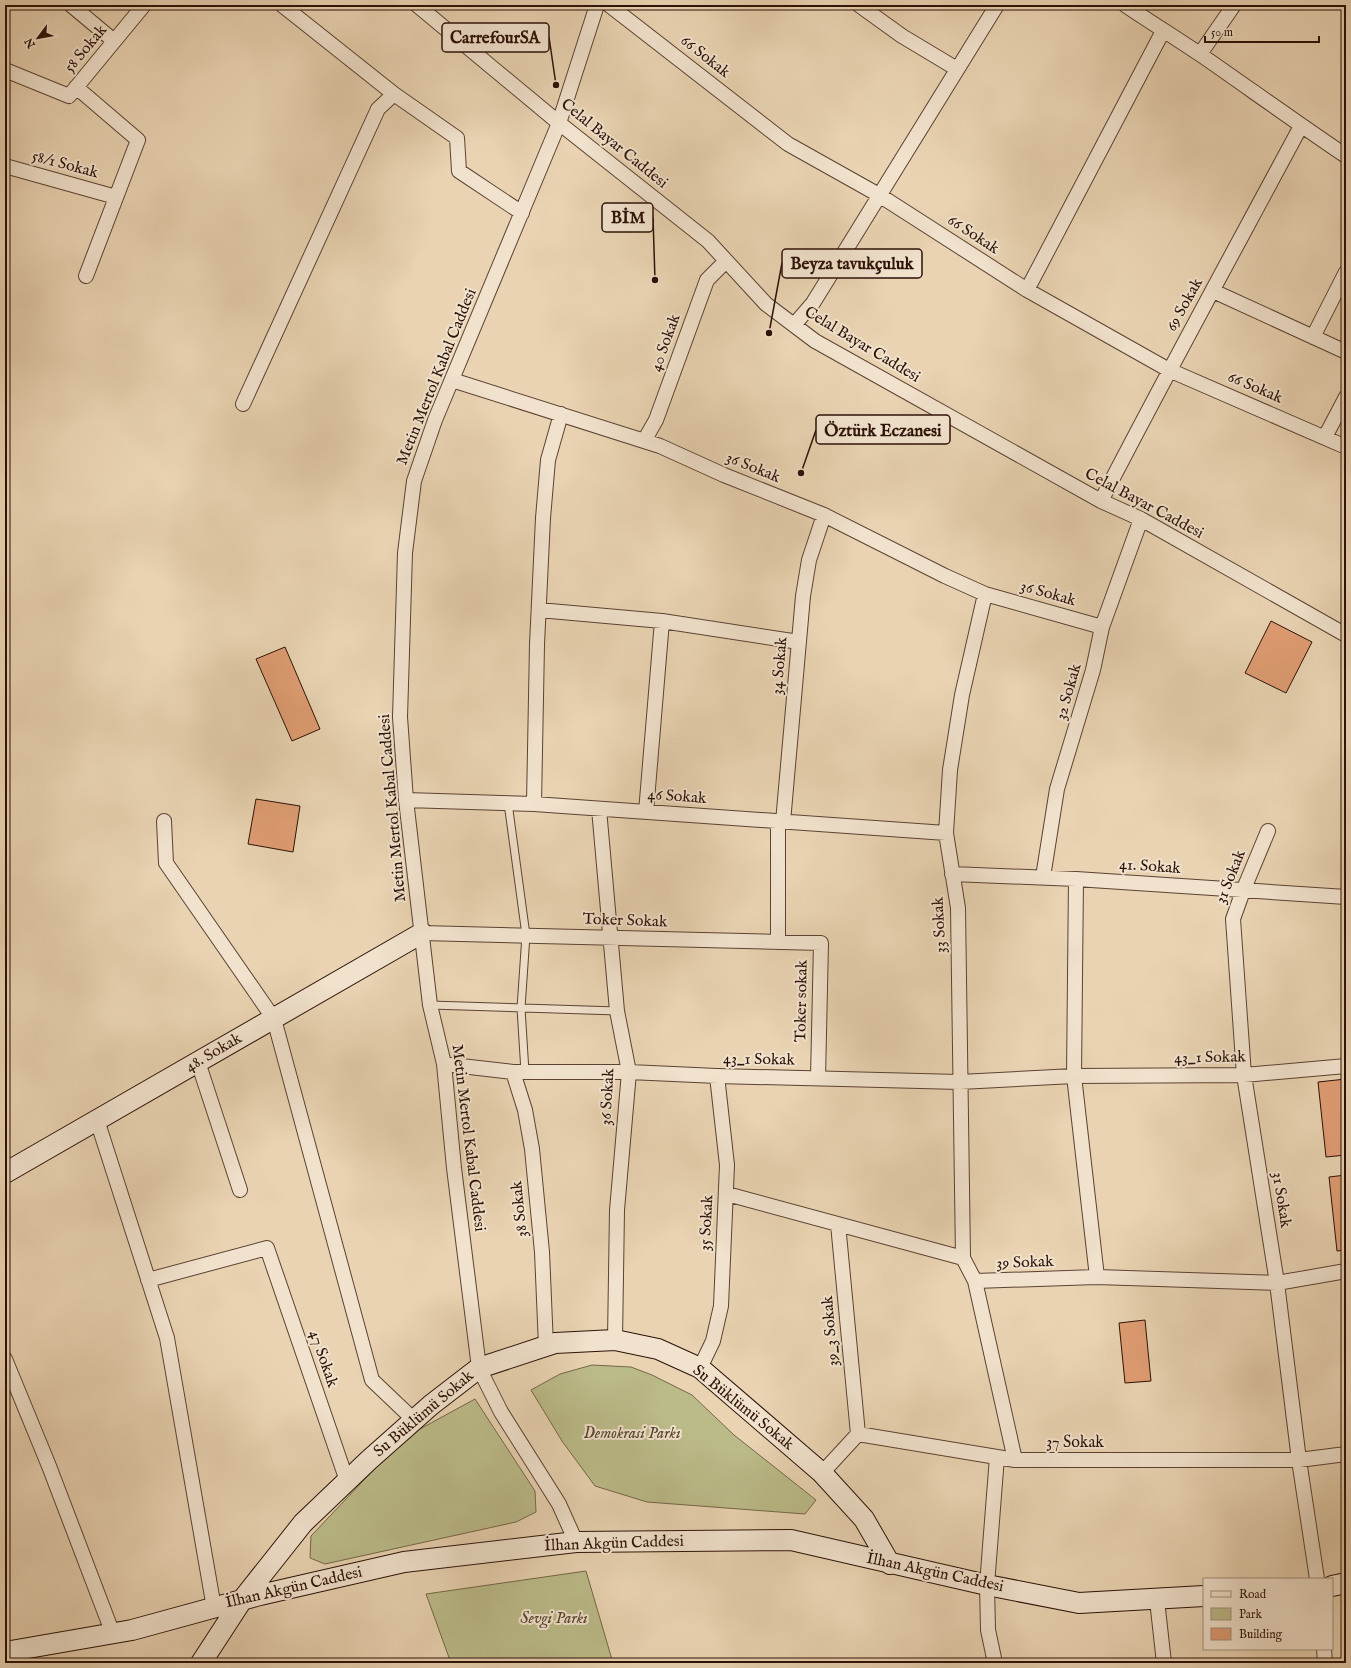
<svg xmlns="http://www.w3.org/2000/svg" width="1351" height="1668" font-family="'IM FELL English',serif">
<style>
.green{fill:#bbbb89;stroke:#746648}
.building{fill:#e09d73;stroke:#2c1107}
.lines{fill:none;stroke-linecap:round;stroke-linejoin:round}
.lane-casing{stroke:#5b4232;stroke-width:9}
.street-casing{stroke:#5b4232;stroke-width:16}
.secondary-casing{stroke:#2c1107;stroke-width:22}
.lane{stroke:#f1e2cd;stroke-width:7}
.street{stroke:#f1e2cd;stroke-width:14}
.secondary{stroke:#f1e2cd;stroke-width:20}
.labels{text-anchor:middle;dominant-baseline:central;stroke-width:4;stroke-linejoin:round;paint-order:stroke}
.street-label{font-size:16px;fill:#2c1107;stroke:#f1e2cd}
.park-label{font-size:16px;font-style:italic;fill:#57442e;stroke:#f1e2cd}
.leader{fill:none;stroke:#2c1107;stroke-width:1.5}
.callout-dot{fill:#2c1107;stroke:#f1e2cd;stroke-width:1.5}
.callout{fill:#f1e2cd;stroke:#2c1107;stroke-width:1.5}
.callout-label{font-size:17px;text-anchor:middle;font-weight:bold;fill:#2c1107}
</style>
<rect width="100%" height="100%" fill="#e9d3b2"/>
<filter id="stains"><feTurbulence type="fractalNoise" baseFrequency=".005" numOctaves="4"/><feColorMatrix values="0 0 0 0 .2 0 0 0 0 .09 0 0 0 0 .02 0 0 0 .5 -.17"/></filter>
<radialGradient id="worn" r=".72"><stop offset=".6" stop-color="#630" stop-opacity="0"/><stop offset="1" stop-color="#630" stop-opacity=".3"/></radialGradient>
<path class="green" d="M592,1365L631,1367L652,1375L692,1395L734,1435L816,1500L805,1514L647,1502L595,1486L562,1441L531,1390L560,1374Z
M475,1399L535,1491L536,1512L516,1522L325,1564L310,1558L311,1536L379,1464L420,1429Z
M586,1571L613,1663H451L426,1594Z"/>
<path class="building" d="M1271,621L1312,642L1286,693L1245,673Z
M285,647L320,729L292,741L256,659Z
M256,799L300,806L293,852L248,844Z
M1346,1079V1155L1326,1157L1318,1082Z
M1346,1175V1250L1337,1251L1329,1177Z
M1145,1320L1151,1381L1125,1383L1119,1323Z"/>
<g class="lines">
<defs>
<path id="lane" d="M508,803L526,935L521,1008L525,1072
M430,1005L617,1011"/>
<path id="street" d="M71,5L114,41
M417,5L559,123L708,241L766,304L815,341L1101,501L1141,519L1346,635
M609,5L788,144L879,195L1027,290L1169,370L1346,447
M859,5L902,36L957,69
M1125,5C1150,22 1176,38 1201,55C1250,89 1297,123 1346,156
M1200,54L1234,5
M5,70L69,96L144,5
M76,87L138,140L86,276
M394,94L457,138L459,171L522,213
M5,166L116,197
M1027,290L1163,31
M1213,291L1346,352
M794,325L813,303L997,5
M1313,337L1346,272
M452,380L660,446L724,475L824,515L945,576L985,594L1102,627
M243,404L378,109L394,94L282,5
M1325,437L1346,397
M644,441L656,420L707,280L726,261
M1101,501C1166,375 1234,251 1301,126
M985,594L962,695L950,770L946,833L958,908L963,1258L975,1281L1097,1277L1277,1283L1346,1271
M539,610L662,621L799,642
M406,800L534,804L946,833
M534,804L537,644L543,518L548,460L561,414
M599,809L617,1011L629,1072L617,1210L615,1340
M646,812L662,621
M164,821L166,863L274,1019L372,1380L414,1420
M783,822L803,596L809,560L824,515
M1268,831L1243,891L1233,919L1244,1075L1277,1283L1299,1460L1317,1579
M952,874L1076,879L1346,897
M1043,877L1057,789L1093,670L1102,627L1141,519
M422,933L821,943L818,1078
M778,942V822
M198,1062L240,1190
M444,1064L513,1072H629L717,1076L960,1082L1074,1076L1076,879
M513,1072L525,1110L532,1149L542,1252L546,1346
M97,1120L167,1338L214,1608
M727,1194L963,1258
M838,1224L858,1434
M1097,1277L1074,1076L1244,1075L1346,1066
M148,1280L267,1248L347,1481
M975,1281L1015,1460
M5,1359L49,1466L113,1634
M700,1368L713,1341L721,1306L727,1165L717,1076
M822,1473L858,1434L1015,1460H1299L1346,1454
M576,1542L559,1504L501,1412L479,1368L454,1168L444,1064L430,1005L406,800L400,717L405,553L414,481L435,420L559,123L597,5
M1157,1600L1164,1663
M1324,1649L1325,1663
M995,1663L988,1630L987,1585L997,1457"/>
<path id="secondary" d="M5,1173L422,933
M1332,1586L1346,1583
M5,1652L132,1630L260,1595L404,1562L576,1542L791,1540L987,1585L1079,1603L1204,1596
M201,1663L242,1600L303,1523L369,1460L431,1405L479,1368L555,1343L615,1340L658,1349L700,1368L822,1473L864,1519L890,1564"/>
</defs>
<use href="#lane" class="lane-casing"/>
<use href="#street" class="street-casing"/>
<use href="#secondary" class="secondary-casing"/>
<use href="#lane" class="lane"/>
<use href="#street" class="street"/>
<use href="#secondary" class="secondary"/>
</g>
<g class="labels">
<g class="street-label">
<text transform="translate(86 49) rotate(-50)">58 Sokak</text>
<text transform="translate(705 57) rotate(38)">66 Sokak</text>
<text transform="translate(614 144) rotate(39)">Celal Bayar Caddesi</text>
<text transform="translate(65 165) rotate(15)">58/1 Sokak</text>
<text transform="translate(973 235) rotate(33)">66 Sokak</text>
<text transform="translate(1185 305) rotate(-61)">69 Sokak</text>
<text transform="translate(666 343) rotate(-70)">40 Sokak</text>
<text transform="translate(862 345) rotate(31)">Celal Bayar Caddesi</text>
<text transform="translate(437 377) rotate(-68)">Metin Mertol Kabal Caddesi</text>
<text transform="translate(1255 388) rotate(23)">66 Sokak</text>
<text transform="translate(753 468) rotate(22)">36 Sokak</text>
<text transform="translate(1144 504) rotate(28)">Celal Bayar Caddesi</text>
<text transform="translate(1048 594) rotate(16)">36 Sokak</text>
<text transform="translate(780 666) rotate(-85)">34 Sokak</text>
<text transform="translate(1069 692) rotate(-74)">32 Sokak</text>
<text transform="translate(677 797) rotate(4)">46 Sokak</text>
<text transform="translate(393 808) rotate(-95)">Metin Mertol Kabal Caddesi</text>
<text transform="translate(1150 867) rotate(4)">41. Sokak</text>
<text transform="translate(1231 877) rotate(-68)">31 Sokak</text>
<text transform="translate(625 921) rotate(2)">Toker Sokak</text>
<text transform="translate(940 925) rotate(-93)">33 Sokak</text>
<text transform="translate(802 1001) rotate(-89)">Toker sokak</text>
<text transform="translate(214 1053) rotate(-30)">48. Sokak</text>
<text transform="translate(1210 1058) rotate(-1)">43_1 Sokak</text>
<text transform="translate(759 1060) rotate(1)">43_1 Sokak</text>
<text transform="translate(608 1097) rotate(-87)">36 Sokak</text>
<text transform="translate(468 1138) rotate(83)">Metin Mertol Kabal Caddesi</text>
<text transform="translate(1281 1200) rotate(81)">31 Sokak</text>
<text transform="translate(520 1209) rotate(-96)">38 Sokak</text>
<text transform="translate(707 1223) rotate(-87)">35 Sokak</text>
<text transform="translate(1025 1263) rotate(-2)">39 Sokak</text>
<text transform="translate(831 1331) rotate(-95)">39_3 Sokak</text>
<text transform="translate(323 1359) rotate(71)">47 Sokak</text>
<text transform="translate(743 1408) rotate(39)">Su Büklümü Sokak</text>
<text transform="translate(424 1414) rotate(-40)">Su Büklümü Sokak</text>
<text x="1075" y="1443">37 Sokak</text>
<text transform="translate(614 1544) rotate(-2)">İlhan Akgün Caddesi</text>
<text transform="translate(935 1573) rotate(12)">İlhan Akgün Caddesi</text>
<text transform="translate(294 1588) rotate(-13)">İlhan Akgün Caddesi</text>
</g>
<g class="park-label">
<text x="632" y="1434">Demokrasi Parkı</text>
<text x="554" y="1619">Sevgi Parkı</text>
</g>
</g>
<path class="leader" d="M556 85L549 37M655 280L653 217M769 333L782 263M801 473L816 430"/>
<g class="callout-dot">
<circle cx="556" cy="85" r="4"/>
<circle cx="655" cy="280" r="4"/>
<circle cx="769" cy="333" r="4"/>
<circle cx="801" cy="473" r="4"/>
</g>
<g class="callout">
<rect x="442" y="23" width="107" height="29" rx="4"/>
<rect x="602" y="203" width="51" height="29" rx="4"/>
<rect x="782" y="249" width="140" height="29" rx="4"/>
<rect x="816" y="415" width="134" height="29" rx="4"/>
</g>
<g class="callout-label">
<text x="495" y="43">CarrefourSA</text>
<text x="628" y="223">BİM</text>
<text x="852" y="269">Beyza tavukçuluk</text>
<text x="883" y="436">Öztürk Eczanesi</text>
</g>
<rect width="1351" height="1668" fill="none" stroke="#e9d3b2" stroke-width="20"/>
<rect x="6" y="6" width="1339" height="1656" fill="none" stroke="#2c1107" stroke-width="2"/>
<rect x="10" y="10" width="1331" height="1648" fill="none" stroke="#2c1107"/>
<rect x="1203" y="1578" width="130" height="72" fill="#f1e2cd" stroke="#a28e7e"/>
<rect x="1211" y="1591" width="20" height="6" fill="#f1e2cd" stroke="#a28e7e"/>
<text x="1239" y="1598" font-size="12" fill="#2c1107">Road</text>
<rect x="1211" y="1608" width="20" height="12" fill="#bbbb89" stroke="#a28e7e"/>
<text x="1239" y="1618" font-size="12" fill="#2c1107">Park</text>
<rect x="1211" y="1628" width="20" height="12" fill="#e09d73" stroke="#a28e7e"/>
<text x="1239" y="1638" font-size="12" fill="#2c1107">Building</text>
<g transform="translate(38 38) rotate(238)" stroke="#f1e2cd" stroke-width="3" paint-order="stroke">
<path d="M0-3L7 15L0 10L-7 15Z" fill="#2c1107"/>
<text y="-6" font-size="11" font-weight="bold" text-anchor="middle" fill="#2c1107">N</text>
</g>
<path d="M1205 36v6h114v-6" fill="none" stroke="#2c1107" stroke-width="2"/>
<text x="1211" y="36" font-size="12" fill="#2c1107" stroke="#f1e2cd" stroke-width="3" paint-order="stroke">50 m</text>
<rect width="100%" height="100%" filter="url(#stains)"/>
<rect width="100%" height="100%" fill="url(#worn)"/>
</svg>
